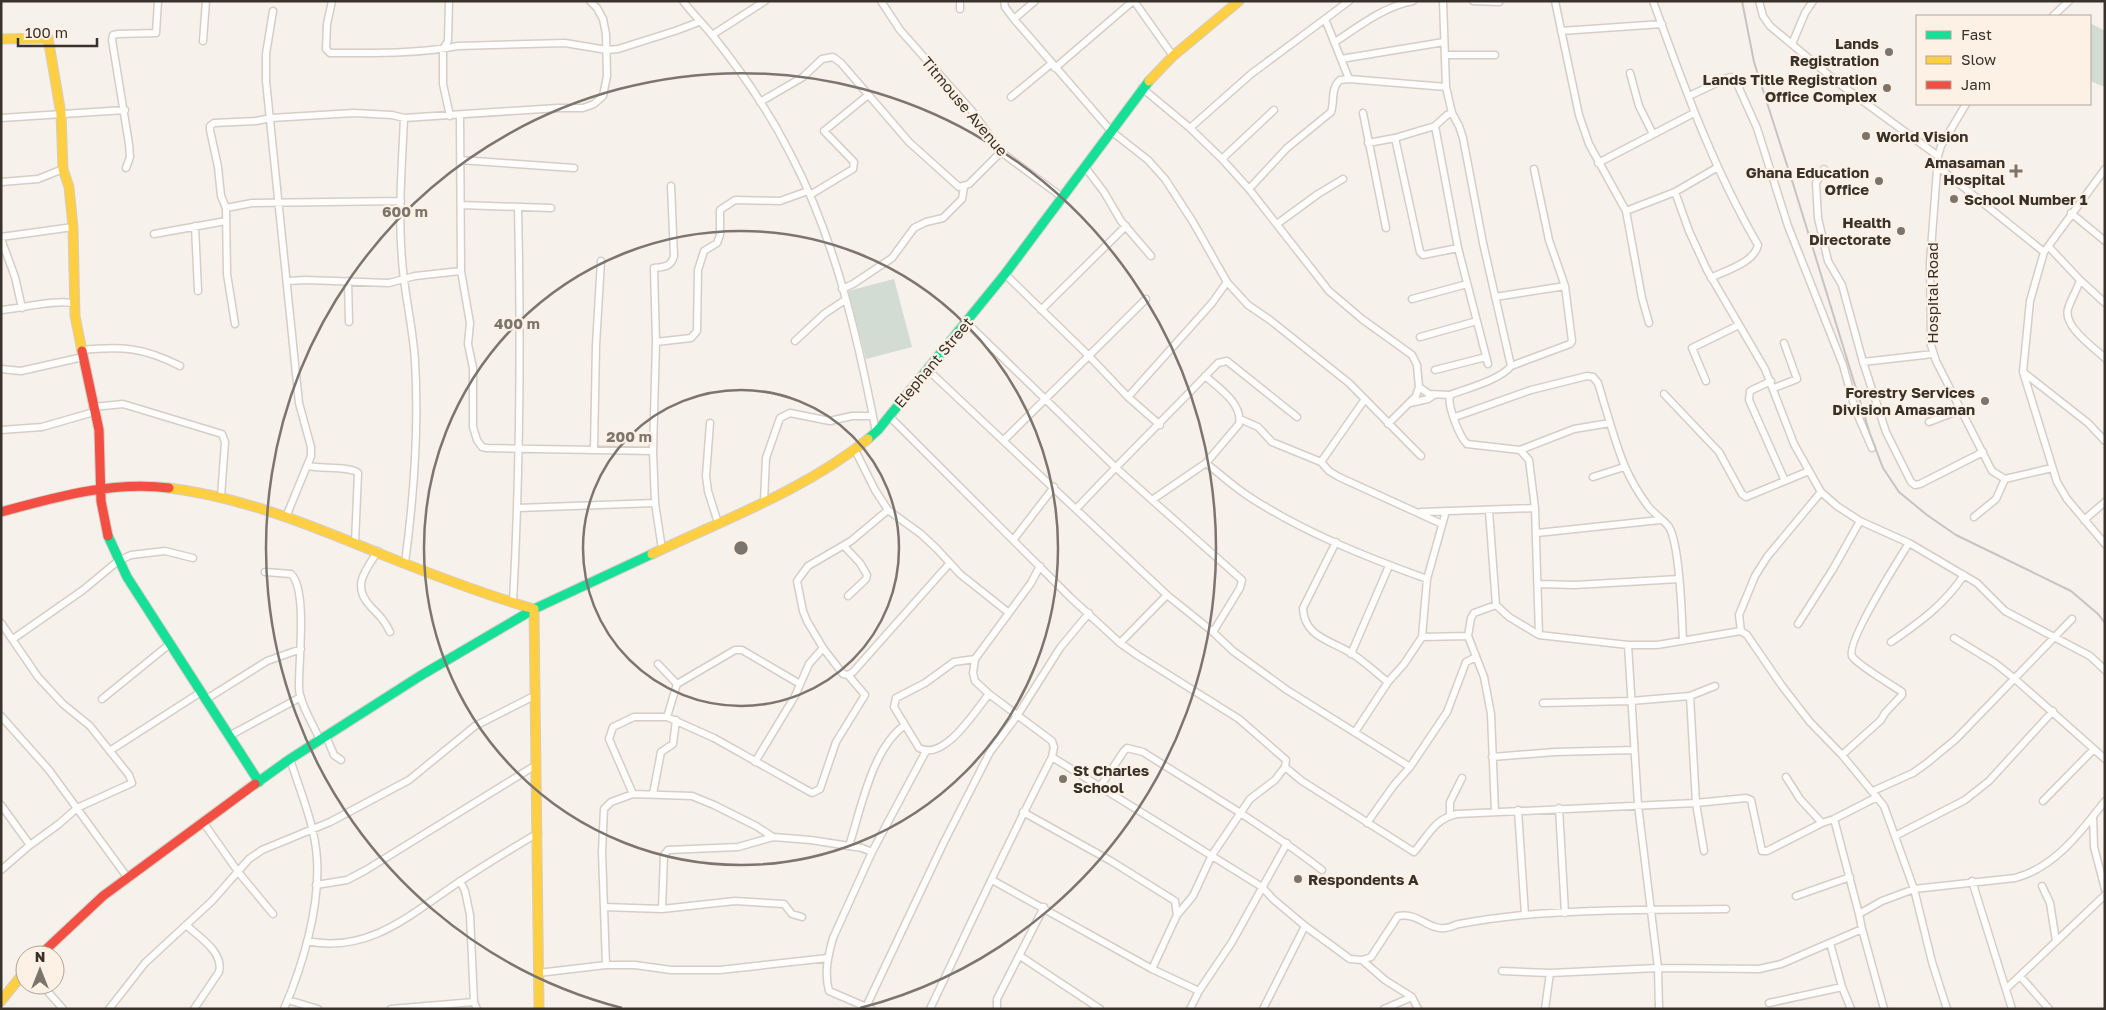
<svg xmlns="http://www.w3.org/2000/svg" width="2106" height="1010" font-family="'Golos Text',sans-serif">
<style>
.green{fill:#d2dcd2}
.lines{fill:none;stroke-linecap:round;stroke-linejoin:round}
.street-casing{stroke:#d4cec6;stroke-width:9}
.fast-casing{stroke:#d4cec6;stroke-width:11}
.slow-casing{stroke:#d4cec6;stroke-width:11}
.jam-casing{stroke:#d4cec6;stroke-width:11}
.street{stroke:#fefdfc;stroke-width:6}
.fast{stroke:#16e098;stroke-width:9}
.slow{stroke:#ffcf43;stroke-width:9}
.jam{stroke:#f24e42;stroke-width:9}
.rail{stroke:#c6c3c1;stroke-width:2}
.ring{fill:none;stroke:#7c756e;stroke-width:2.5}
.poi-dot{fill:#7c756e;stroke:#fdf1e5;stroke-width:2}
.labels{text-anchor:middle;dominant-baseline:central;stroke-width:4.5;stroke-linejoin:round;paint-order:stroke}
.poi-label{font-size:15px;font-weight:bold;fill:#39322a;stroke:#fdf1e5;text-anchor:end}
.street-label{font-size:15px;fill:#39322a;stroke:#fdf1e5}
.centre{fill:#7c756e;stroke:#fdf1e5;stroke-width:2.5}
.ring-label{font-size:15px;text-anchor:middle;font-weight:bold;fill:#7c756e;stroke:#fdf1e5;stroke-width:4.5;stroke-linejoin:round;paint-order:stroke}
</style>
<rect width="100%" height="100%" fill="#f7f1eb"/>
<path class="green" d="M2090,23L2105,31V87L2090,81Z
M894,279L912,347L866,359L848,291Z"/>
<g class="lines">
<defs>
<path id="street" d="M332,1L327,24L326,49L330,53C372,53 417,54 458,46L565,43L607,50L618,49L675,31L699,22
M449,1L448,41L443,49V84L450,116
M683,1C692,13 703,24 713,36C742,72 769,112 790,153C835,238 858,338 876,432
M881,1L900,30L972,111L1001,152L1062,197
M1004,1L1005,7L1014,19L1111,131L1148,160L1165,179L1193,222L1227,282L1248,305L1270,320L1349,383L1421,456
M1134,1L1173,56
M1443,1L1446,87L1452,113L1447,115L1435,126L1395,138L1420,252L1423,255L1458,248
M1473,1L1499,2
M1555,1L1579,115L1589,144L1626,211L1642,298L1649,323
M1653,1C1683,84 1713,168 1758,245C1754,263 1726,270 1711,278
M1759,1L1763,16L1770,26L1837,82L1938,156
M960,9V1
M273,11L266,54V81L299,403L311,447V456L286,517
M2053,16L2069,1
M1014,19L1035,1
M1561,31L1662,24
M712,35L765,1
M203,41L206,1
M1335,42C1359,26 1385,6 1413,1
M1792,44L1805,13L1813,1
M1445,55H1495
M1341,59L1444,42
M1055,68L1133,1
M1630,73L1639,106L1653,134
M1349,79L1325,19L1349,1
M1142,88L1190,128L1222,159L1249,189L1329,291L1362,319L1412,355L1417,365L1419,387L1416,396L1388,424
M1689,96L1727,78L1731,77L1735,79L1757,128L1788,226L1843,365L1855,409L1872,448
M1011,97L1051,64
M760,102L803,77L822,59L833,57L841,63L909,142L959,187L969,184L1001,152
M1966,104L1941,146L1938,156L1930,263L1931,345L1936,361L1992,471L2005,479L2052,468
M1363,113L1386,228
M1452,113L1459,126L1463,138L1483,243L1511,366
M460,116L461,271L470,323L468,344L473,368V427L477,440L482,447L487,448L653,451
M1,118L125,110
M404,118C402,165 398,213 402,259C404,293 413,327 415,361C419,428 414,496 405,563
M1435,126L1458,248L1488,364
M1190,128L1251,74L1325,19
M1368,143L1395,138
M1222,159L1274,110
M460,160L574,168
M1598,163L1694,113
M1937,166L2044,252
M1085,167L1104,192L1121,221L1151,256
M126,168L130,157L129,144L112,40L113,35L118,34L156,33L158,1
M1534,169L1549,240L1565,286L1572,341L1570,344L1511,366C1500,380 1468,388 1450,395C1447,405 1459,436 1467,444L1520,450L1574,429L1610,423C1620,456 1627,478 1648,506C1653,513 1665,521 1669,527C1680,545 1682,618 1683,641
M1824,169L1816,183L1818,218L1828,261L1842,285L1863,362L1933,354
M2105,169L2044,252L2030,301L2023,372L2057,482L2067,499L2105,544
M1,182L38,179L63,169
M1249,189L1287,148L1331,112C1335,101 1330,89 1340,80L1349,79L1446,87
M1675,192L1689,231L1707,270L1765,369L1794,444L1821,492L1837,506L1860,521L1909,543L1977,583L2005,611L2090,656L2105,670
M810,195L853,169L854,162L824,131L867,96
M461,205L551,208
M226,208L221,196L218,167L210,130V126L214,123L256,121L271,118L354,113L392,115L404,118L558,108H583L594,104L603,96L607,76L606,34L603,19L597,8L590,1
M1626,211L1675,192L1718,167
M2071,213L2105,241
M1277,224L1318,194L1343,179
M195,226L198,291
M154,234L226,221
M1,237L73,227
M1,239L15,277L22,308
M2049,247L2080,280C2077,290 2071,299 2068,309C2063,326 2093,347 2105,358
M1005,274L1089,356L1128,397L1160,425
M2080,280L2105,303
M287,281L306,280L389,283L415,276L461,271
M348,281L349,322
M842,289L853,284L892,258L914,228L926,222L943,218L962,199L964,187
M1495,297L1565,286
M1412,299L1467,284
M1,310C17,309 62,298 75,304
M1041,310L1126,226
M966,322L1115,467L1152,500L1206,463L1239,424C1243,404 1219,388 1205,376
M235,324L227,274L226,208L252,203L401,201
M1420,337L1477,321
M795,341L824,314L845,300
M656,342L691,338L697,331L698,270L704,251L717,243L720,235V210L735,200L780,201L808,191
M81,350C121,346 143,347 180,366
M1863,362L1886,432L1911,482L1915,485L1920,484L1983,452
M1,369L21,371L83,357
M927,369L1167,595L1213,632L1233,651L1287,690L1410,767L1394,785L1367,823
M1435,370L1486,357
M2023,372L2088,423L2105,441
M1706,381L1692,348L1739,325
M1771,381L1750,391L1749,400L1785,481
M1419,387L1429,394L1450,395
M1774,388L1797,379L1784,343
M1664,394L1719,452L1742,494L1746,497L1809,471
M1128,397L1212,303L1227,282
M1365,399L1321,462L1329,471L1339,477L1442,524
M1410,403L1428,399L1434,395
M93,407L123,404L222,434L225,442L221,497
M889,416L1071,598L1120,643L1137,655L1239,719L1286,760L1285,767L1275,780L1250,799L1212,855L1193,896L1177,915L1152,969
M1455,417L1531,390L1587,376L1593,377L1598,383L1610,423
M1240,419L1258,427L1272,442L1321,462
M1929,422L1960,410
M710,423L706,476L708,491L718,523
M1,430L42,427L94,412
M1004,440L1146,299
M594,450L596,345L601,261
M855,450L875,490L888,510L921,534L937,549L960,574L1009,613
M1520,450L1529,460L1535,508L1539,635
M1206,463C1220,474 1233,486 1248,496C1303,532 1366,557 1427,579
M308,466C321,469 351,466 358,473L355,543
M1593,477L1624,467
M1152,500L1242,580L1240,588L1213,632
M764,501L766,458L780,418L790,413L830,421L852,416H872
M518,508L655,503
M1077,508C1123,459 1171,412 1218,363L1227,361L1297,417
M1489,511L1496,605L1509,617L1539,635L1628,645H1657L1741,631L1747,635L1782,686L1810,722L1842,755L1884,806L1914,889L1932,962L1947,1009
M1421,512L1535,508
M1974,517L1996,499L2005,479
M2084,520L2105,502
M1537,533L1660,520
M1014,539L1054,487
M1336,542L1303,608C1304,637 1330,640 1351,653C1364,661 1376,673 1388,682
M844,546L860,563L867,575L866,579L848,596
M662,549L655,503L653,451L656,342L654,268C664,267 671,267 674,256L671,186
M378,551C365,571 351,586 371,607C380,616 385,621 390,632
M265,572L291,574C308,589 298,666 299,689C300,704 314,726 320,740
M1539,584L1575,585L1679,579
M513,603C520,471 521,339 518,207
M1,623L38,677L63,704L90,726L129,775L132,783L77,808L59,824L30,845L1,870
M1798,624L1833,569L1860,521
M1741,631L1739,615L1755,576L1767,557L1821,492
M1468,636L1471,618L1474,613L1496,605
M1422,637L1468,636L1484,677L1491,714L1495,812
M1954,638L1995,663L2015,679L2105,759
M13,639L83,590L118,561L131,555L165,551L193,558
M1891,642C1919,623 1945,604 1964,575
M1120,643L1167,595
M1628,645L1638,805L1658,968L1659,1009
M1351,654L1389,566
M975,659L954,662L925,683L896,698L894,707L919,748C944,762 975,711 989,694
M658,664L677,684
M848,675L853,672L949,564
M102,699L171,643
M205,700L267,661L301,649
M1543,703L1631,701L1690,696L1715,686
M1,716L49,770L127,877
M667,717L677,684L735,650H742L800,684
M1355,732L1388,682L1404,664L1422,637L1427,579L1446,511
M229,736L301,697
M326,736L334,755L341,760
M111,750L201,692
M1842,755L1881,720L1885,713L1902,695V692C1892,685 1856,664 1852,656C1846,642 1899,559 1909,543
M1052,757L1262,887L1273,899L1305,926L1350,959L1362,960L1371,957L1398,916C1418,912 1428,930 1445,928C1450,928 1454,925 1459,924C1481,920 1502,917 1523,915C1590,909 1658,910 1726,909
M1492,757L1555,752L1634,750
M755,762L795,696L809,664L823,648
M1285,767L1302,781L1414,852C1429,835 1434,819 1457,814L1696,803L1690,696
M1410,767L1447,712L1466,662L1476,657
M1786,777L1800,799L1822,823
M1100,787L1124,751L1127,748L1143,752C1203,790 1265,826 1322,870
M1873,791L1913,773L1927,763L1956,739L2072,619
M633,794L609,739L613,727L634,717H667L714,738L812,793L820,789L836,742L865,695L848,675L843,674L823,648L807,621L803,611L797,581L808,566L851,541L888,510
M653,794L661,752L673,744L676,720
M2043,801L2094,749
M1,805L30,845
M1559,808L1565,913
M1518,810L1525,915
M1023,812L1111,861L1175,901L1177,915
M1450,816V802L1462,778
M2093,816L2094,847L2105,889
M1834,819L1877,797
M203,822L239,873L273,914
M1895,836L1965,800L1989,781L2053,711
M849,846C861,809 872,748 905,725
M1704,851L1696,803L1746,798L1751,800L1762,851H1767L1822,823L1834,819L1859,914
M992,880L1152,969L1199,991
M460,881L465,891L470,915L474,1002L477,1009
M1972,881L2012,1009
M316,885L347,880L366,870L536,765
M2042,886L2050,903L2056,941
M1796,896L1850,877
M604,907L662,909L735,901L784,904L792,914L802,917
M662,909L664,855L668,850L738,847L773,837
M186,925C199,937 224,952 219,972L194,1009
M1862,929L1884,1009
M307,941C369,954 411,914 459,882C485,865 511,849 538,833
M1830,943L1842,987L1851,1009
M1020,956L1100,1009
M1362,960L1385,980L1412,997
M606,965L602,852L604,809L611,802L633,794L692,796L714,805L756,826L773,837L811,840L862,848L872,852
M1502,971L1550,973
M538,973L606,965H635L671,970H720L828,958
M2020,976L2049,1009
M42,985L63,1009
M2006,989L2105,895
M288,1000L318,1009
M1769,1003L1842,987
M109,1009L145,963L212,901L249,859L262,850L330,822L409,780L475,726L534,696
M284,1009C303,965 320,907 317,859C315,825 300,791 290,759
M391,1009L474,1002
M865,1009L944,842L990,752L1017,716L1060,648L1089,613
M871,1009L829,991C824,973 828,956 833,938L872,852L926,751
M930,1009C970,925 1009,840 1052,757L1054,747L1052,741L989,694L975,681L973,673L975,659L1031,583L1040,566
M997,1009V999L1044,907
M1190,1009L1199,991L1232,942L1287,843
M1263,1009L1305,926
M1384,1009L1412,997L1418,1009
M1545,1009L1550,973L1658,968L1759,969L1781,964L1862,929L1859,914L1882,901L1914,889L2015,878C2054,868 2081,832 2105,801"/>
<path id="fast" d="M868,439L878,430L1005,274L1149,81
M108,536L127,577L259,782
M255,784L290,759L420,676L534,609L652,554"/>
<path id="slow" d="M1,39L48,38L61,114L63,169L69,187L73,227L75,316L82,351
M1149,81L1173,56L1239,1
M169,488C243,497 315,527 383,555C433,575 483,594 534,609
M652,554C725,519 805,490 868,439
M534,609L539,1009
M1,1001L25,971"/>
<path id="jam" d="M82,351L99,430L101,501L108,536
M1,512C56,497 112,481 169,488
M40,955L103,896L255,784"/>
</defs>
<use href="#street" class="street-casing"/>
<use href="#fast" class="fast-casing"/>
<use href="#slow" class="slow-casing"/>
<use href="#jam" class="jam-casing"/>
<use href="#street" class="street"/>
<use href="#fast" class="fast"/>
<use href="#slow" class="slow"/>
<use href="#jam" class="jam"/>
<path class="rail" d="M1742,1L1754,62L1795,190L1870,434L1883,468L1899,492L1927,515L1956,535L2071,591L2098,614L2105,623"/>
</g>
<g class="ring">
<circle cx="741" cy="548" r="158"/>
<circle cx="741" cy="548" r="317"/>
<path d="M622 1008A475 475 0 1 1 860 1008"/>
</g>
<g class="poi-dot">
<circle cx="1889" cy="52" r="5"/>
<circle cx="1887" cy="88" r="5"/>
<circle cx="1866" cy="136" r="5"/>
<path d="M2013.5 163.5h5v5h5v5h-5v5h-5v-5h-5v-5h5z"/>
<circle cx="1879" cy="181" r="5"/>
<circle cx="1954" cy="199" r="5"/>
<circle cx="1901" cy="231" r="5"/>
<circle cx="1985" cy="401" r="5"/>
<circle cx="1063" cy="779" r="5"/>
<circle cx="1298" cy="879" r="5"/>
</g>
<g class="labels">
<g class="poi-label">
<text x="1879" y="43">Lands<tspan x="1879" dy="17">Registration</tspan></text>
<text x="1877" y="79">Lands Title Registration<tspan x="1877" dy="17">Office Complex</tspan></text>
<text x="1876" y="136" text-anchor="start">World Vision</text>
<text x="2005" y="162">Amasaman<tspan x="2005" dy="17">Hospital</tspan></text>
<text x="1869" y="172">Ghana Education<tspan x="1869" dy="17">Office</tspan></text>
<text x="1964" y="199" text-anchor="start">School Number 1</text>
<text x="1891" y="222">Health<tspan x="1891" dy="17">Directorate</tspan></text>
<text x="1975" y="392">Forestry Services<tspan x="1975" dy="17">Division Amasaman</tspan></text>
<text x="1073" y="770" text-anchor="start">St Charles<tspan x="1073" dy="17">School</tspan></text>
<text x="1308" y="879" text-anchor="start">Respondents A</text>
</g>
<g class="street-label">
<text transform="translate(965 106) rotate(50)">Titmouse Avenue</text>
<text transform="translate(1932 293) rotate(-90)">Hospital Road</text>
<text transform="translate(933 362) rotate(-50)">Elephant Street</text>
</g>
</g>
<circle cx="741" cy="548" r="8" class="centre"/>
<g class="ring-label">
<text x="405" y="217">600 m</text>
<text x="517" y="329">400 m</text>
<text x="629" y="442">200 m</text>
</g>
<rect width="2106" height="1010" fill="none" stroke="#39322a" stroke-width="5"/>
<rect x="1916" y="15" width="175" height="90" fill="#fdf1e5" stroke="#afa59a"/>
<rect x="1926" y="31" width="25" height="8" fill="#16e098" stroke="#afa59a"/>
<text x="1961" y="40" font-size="15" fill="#39322a">Fast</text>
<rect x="1926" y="56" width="25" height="8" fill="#ffcf43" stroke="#afa59a"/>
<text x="1961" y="65" font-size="15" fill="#39322a">Slow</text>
<rect x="1926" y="81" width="25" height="8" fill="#f24e42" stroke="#afa59a"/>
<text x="1961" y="90" font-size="15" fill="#39322a">Jam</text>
<g transform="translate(40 970)"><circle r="24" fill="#fdf1e5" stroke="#afa59a"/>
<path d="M0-4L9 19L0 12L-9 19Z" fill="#7c756e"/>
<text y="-8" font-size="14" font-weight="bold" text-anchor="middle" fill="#39322a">N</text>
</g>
<path d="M18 38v8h79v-8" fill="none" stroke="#39322a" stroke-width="2.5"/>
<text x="25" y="38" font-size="15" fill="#39322a" stroke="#fdf1e5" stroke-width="4" paint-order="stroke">100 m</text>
</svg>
